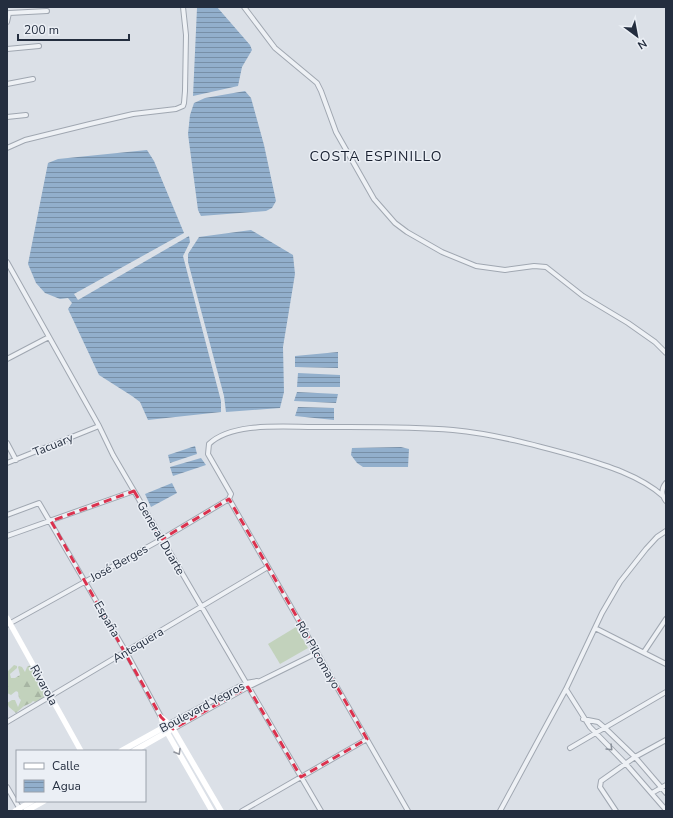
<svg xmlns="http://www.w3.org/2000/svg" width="673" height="818" font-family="'Nunito Sans',sans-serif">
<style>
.forest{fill:url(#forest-firs)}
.garden{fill:#c2d2bc}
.water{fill:url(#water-rules)}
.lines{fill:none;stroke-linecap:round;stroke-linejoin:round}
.street-casing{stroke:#a0a7b1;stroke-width:6}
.street{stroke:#eef1f5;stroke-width:4}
.secondary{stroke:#fff;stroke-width:5.5}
.oneway{stroke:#89909a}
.oneway2{stroke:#92969f}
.marked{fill:none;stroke:#db324e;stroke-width:3;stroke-dasharray:8 5;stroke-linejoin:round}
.labels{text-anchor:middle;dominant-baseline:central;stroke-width:3;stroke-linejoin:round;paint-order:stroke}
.street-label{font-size:12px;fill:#242e3f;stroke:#ebeff5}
.quarter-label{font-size:14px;letter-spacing:1px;fill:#171f2f;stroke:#ebeff5}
</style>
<defs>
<pattern id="forest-firs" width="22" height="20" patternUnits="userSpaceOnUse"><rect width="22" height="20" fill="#c2d2bc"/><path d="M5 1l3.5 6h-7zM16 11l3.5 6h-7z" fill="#a7b5a3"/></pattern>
<pattern id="water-rules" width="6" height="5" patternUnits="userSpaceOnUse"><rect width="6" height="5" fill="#92afcc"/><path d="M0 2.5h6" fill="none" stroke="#778fa7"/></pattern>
</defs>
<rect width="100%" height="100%" fill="#dbe0e7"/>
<path class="forest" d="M14,665L17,666V668L10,674L11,678H15L20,675L18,667L19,666L22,667L25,672L27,667L31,665L40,678V684L45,689L48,696L38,703L33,701L31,703L24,706L16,713L9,707L7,703L12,700H15L18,707L21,700L19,698L18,692L16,691L11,695L7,693V672Z"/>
<path class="garden" d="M296,627L308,648L280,664L268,644Z"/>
<path class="water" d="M200,7H217L250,45L252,50L242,67L238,86L193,96L197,8Z
M245,91L251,98L264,145L276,201L272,208L266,211L201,216L198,210L188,134L190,115L194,103L205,98Z
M147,150L154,161L184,233L74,294L78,300L189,236L190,242L183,256L221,401V412L148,420L140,402L132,396L99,375L68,309L72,303L68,298L60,299L45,293L36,283L28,264L48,163L58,159Z
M251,230L293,255L295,274L283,347L284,392L280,408L226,412L224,396L188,262V254L199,237Z
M338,352V368L295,367V356Z
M298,373L340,375V387H297Z
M297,392L338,394L336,403L294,401Z
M298,407L334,408V420L295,416Z
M195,446L197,454L170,463L168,455Z
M401,447L409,449L408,467H363L357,463L351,455L352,448Z
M201,458L206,465L173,476L170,467Z
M172,483L177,493L151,507L145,494Z"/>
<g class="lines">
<defs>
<path id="street" d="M244,7L275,48L317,83L321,91L336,132L374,199L395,223L407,232L442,252L476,266L505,270L534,266L546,267L583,296L628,323L655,342L666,353
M7,22L9,13L47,11
M7,49L39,46
M7,84L33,79
M7,117L26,115
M7,148L25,140L90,124L133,114L176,109L183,106L184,103L185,91L186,35L183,7
M7,262L99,426L113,455L321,811
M7,359L49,337
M7,443L16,460
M7,463L99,426
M666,483C661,489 661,494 666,501
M229,499L231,494L208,454L209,444C232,422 283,427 314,427C360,427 407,426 453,430C495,434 535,445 575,456C605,465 639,475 663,496
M229,499L408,811
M7,515L39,503L126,652L161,717
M7,536L134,491
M7,625L162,539L229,499
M595,628L666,664
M644,652L666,619
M566,689L590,727L626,764L666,810
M583,719L598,722L605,728L635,757L666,793
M7,722L268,567
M169,724L246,683L257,681
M173,729L248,687L317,653
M570,748L666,692
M7,787L21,811
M652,793L666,785
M242,811L367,739
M500,811L566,689L602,613L620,582L646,549L657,537L666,531
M616,811L600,787L601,781L635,757L666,740"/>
</defs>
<use href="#street" class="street-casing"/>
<use href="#street" class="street"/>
<path class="secondary" d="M7,618L81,751
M161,717L169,724L173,729L221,811
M161,717L164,727L212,811
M121,751L166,726
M134,751L169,731
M15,811L32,801
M26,811L44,801"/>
</g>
<defs><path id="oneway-chevron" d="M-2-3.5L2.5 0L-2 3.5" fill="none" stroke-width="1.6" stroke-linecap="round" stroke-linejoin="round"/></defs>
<use class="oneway" href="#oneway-chevron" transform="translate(610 748) rotate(45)"/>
<use class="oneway2" href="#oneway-chevron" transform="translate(178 752) rotate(60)"/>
<path class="marked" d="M134,491L162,539L229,499L367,739L301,777L248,687L173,729L161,717L51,521Z"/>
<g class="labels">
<g class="street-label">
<text transform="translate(53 445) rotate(-22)">Tacuary</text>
<text transform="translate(161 538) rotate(60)">General Duarte</text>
<text transform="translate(119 563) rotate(-29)">José Berges</text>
<text transform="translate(107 619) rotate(60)">España</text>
<text transform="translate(138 645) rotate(-31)">Antequera</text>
<text transform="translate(318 655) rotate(60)">Río Pilcomayo</text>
<text transform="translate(44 685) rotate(61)">Rivarola</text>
<text transform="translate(202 707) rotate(-28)">Boulevard Yegros</text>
</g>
<g class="quarter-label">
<text x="376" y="156">COSTA ESPINILLO</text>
</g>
</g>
<rect width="673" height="818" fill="none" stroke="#242e3f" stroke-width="16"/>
<rect x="16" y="750" width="130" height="52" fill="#ebeff5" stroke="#9ba2ac"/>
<rect x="24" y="763" width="20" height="6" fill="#ffffff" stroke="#9ba2ac"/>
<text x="52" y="770" font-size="12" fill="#242e3f">Calle</text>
<rect x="24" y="780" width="20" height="12" fill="url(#water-rules)" stroke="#9ba2ac"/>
<text x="52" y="790" font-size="12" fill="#242e3f">Agua</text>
<g transform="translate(637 36) rotate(148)" stroke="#ebeff5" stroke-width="3" paint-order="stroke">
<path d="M0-3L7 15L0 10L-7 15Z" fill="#242e3f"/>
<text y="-6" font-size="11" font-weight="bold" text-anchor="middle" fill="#242e3f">N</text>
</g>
<path d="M18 34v6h111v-6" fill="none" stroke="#242e3f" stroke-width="2"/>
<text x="24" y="34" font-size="12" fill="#242e3f" stroke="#ebeff5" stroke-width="3" paint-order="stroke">200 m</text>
</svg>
